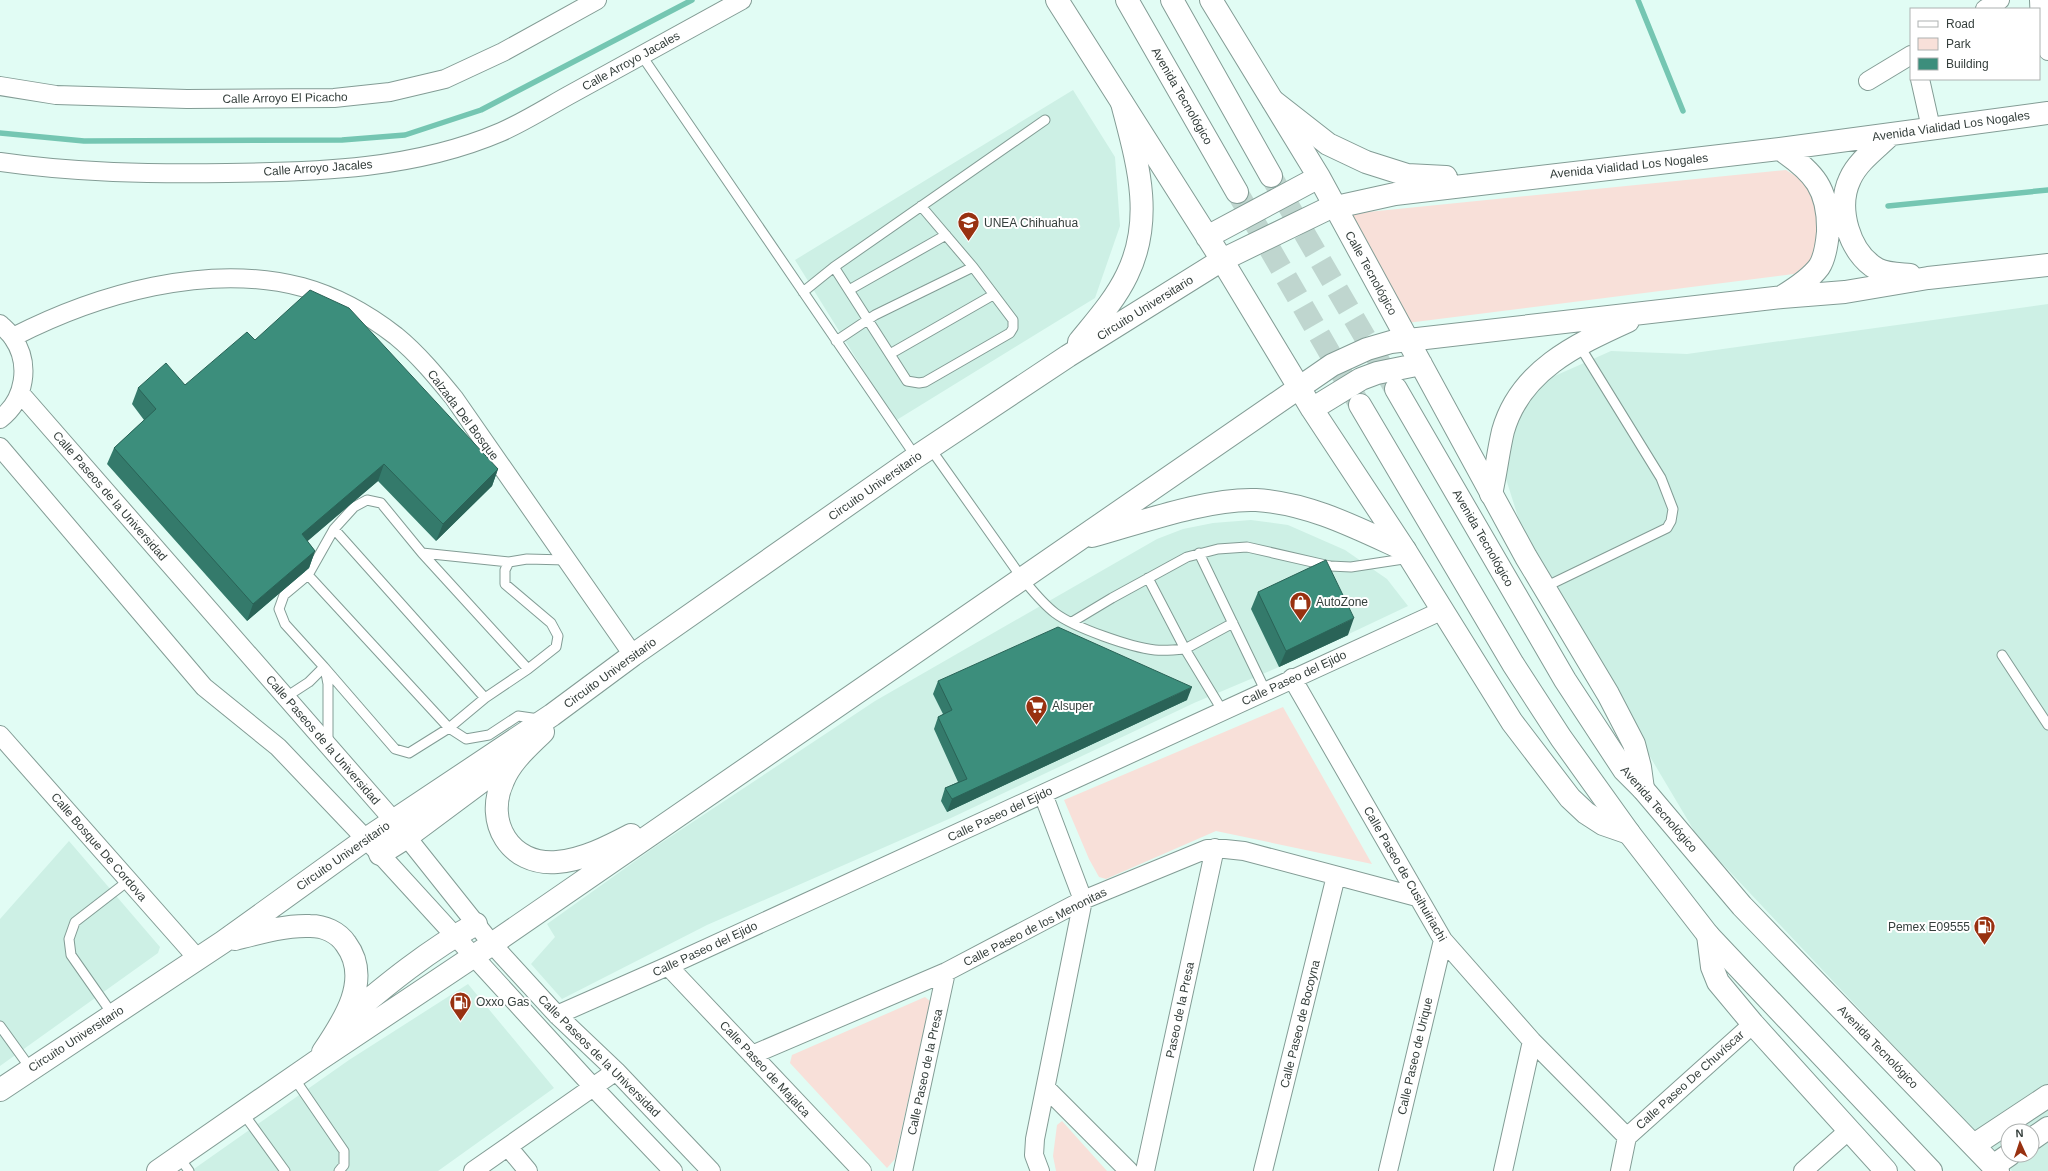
<svg xmlns="http://www.w3.org/2000/svg" width="2048" height="1171" font-family="Arial,sans-serif">
<style>
.built{fill:#cdf0e5;fill-rule:evenodd}
.green{fill:#f8e0d9}
.lines{fill:none;stroke-linecap:round;stroke-linejoin:round}
.stream{stroke:#75c6b2;stroke-width:5.5}
.primary-tunnel{stroke:#bfd6cf;stroke-width:22;stroke-dasharray:22 11;stroke-linecap:butt}
.lane-casing{stroke:#839c95;stroke-width:11}
.street-casing{stroke:#839c95;stroke-width:20}
.secondary-casing{stroke:#839c95;stroke-width:24}
.primary-casing{stroke:#839c95;stroke-width:24}
.highway-casing{stroke:#839c95;stroke-width:24}
.lane{stroke:#fff;stroke-width:9}
.street{stroke:#fff;stroke-width:18}
.secondary{stroke:#fff;stroke-width:22}
.primary{stroke:#fff;stroke-width:22}
.highway{stroke:#fff;stroke-width:22}
.wall{fill:#347a6b}
.shaded-wall{fill:#2a6357}
.building{fill:#3c8e7c;stroke:#2a6357}
.labels{text-anchor:middle;dominant-baseline:central;stroke-width:4;stroke-linejoin:round;paint-order:stroke}
.street-label{font-size:12px;fill:#353f3c;stroke:#fff}
.poi-label{font-size:12px;fill:#353f3c;stroke:#fff;text-anchor:start}
</style>
<rect width="100%" height="100%" fill="#e1fcf4"/>
<path class="built" d="M1073,90L1115,157L1120,226L1095,298L895,421L795,260Z
M2048,304V1171H2012L1699,839L1530,555L1501,463L1532,386L1611,351L1687,354ZM2008,1131H2032V1155H2008Z
M1251,520L1288,525L1345,550L1387,579L1408,606L1279,667L1194,703L951,818L707,925L562,999L531,964L555,937L547,924L652,849L875,701L1157,539L1183,529L1213,523Z
M69,841L160,947L158,953L0,1066V919Z
M468,984L554,1088L438,1171H191L349,1060Z"/>
<path class="green" d="M1786,170L1808,184L1817,204L1822,240L1816,257L1794,274L1407,323L1348,214Z
M1283,707L1372,864L1216,831L1106,879L1099,877L1089,859L1064,800Z
M925,997L930,1001L895,1159L887,1168L790,1063L792,1055Z
M1062,1121L1107,1171H1056L1053,1156L1057,1125Z"/>
<g class="lines">
<path class="stream" d="M1638,0L1683,111
M0,133L84,141L342,140L405,135L481,110L692,0
M1888,206L2048,190"/>
<path class="primary-tunnel" d="M1271,176L1394,387
M1237,192L1358,402"/>
<defs>
<path id="lane" d="M642,56L916,457
M834,267L907,381L919,383L925,382L1010,333L1013,328V320L973,267L921,206
M849,290L946,235
M803,292L834,267L1045,120
M836,341L875,315L973,267
M890,354L993,295
M930,448L1022,578C1032,590 1042,603 1055,613C1075,628 1130,647 1155,650C1165,651 1175,650 1185,649L1222,710
M334,529L485,698
M422,553L509,562
M1199,553L1265,690
M308,575L449,728L409,753L395,749L324,667L285,624L279,609L284,595L308,575L334,529L354,507L367,500L381,503L422,553L528,669
M1148,578L1185,649L1233,623
M1545,587L1667,528L1671,521L1673,509L1661,478L1579,345
M1072,622L1112,598L1187,557L1218,549L1247,547L1330,566L1351,567L1410,558
M2002,655L2048,725
M325,668L328,684V745
M286,697L309,682L324,667
M539,719L518,716L489,735L466,739L449,728L485,698L528,669L556,647L558,636L551,623L505,584V570L509,562L527,559L566,560
M113,1015L71,955L69,939L75,922L128,881
M0,1026L31,1069
M294,1078L344,1151V1165L339,1171
M243,1113L285,1171
M179,1157L189,1171"/>
<path id="street" d="M2039,0L2040,24L2048,51
M1985,9L2000,0
M1920,79L1931,128
M1868,81L1911,55
M0,86L56,95L187,99L334,98L390,92L445,79L503,52L597,0
M0,162C75,173 151,174 227,173C319,172 415,169 501,132C526,121 549,106 573,93C630,62 686,31 742,0
M0,324C4,328 10,333 13,338C31,364 25,400 0,419
M13,337C97,294 207,262 302,287C335,296 369,315 396,336C418,354 436,376 454,398L633,655
M20,393L394,821L492,944L557,1015L616,1071L711,1171
M0,447L204,687L278,747L380,854L593,1087L673,1171
M1292,678L1443,940L1532,1041L1627,1137
M0,735L198,959
M668,966L862,1171
M557,1015L668,966L1441,611
M752,1055L946,972L1083,900L1207,849H1225L1244,851L1417,897
M1046,1088L1129,1171
M1627,1137L1753,1024
M508,1147L528,1171
M473,1171L616,1071
M903,1171L946,972
M1040,1171L1034,1155L1035,1139L1083,900L1043,794
M1145,1171L1215,848
M1263,1171L1336,876
M1388,1171L1443,940
M1503,1171L1532,1041
M1620,1171L1627,1137
M1803,1171L1848,1131"/>
<path id="secondary" d="M1057,0L1222,260L1312,409L1405,550L1512,722L1570,798L1586,813L1603,824L1629,833
M1211,0L1319,177L1526,557L1608,694L1634,744L1640,767L1643,789
M1207,237L1319,177
M1312,409L1361,379L1377,373L1421,364
M1708,935L1712,967L1718,982L1753,1024L1886,1171
M2032,1139L2048,1128
M1974,1145L2048,1096
M1993,1166L2009,1155"/>
<path id="primary" d="M1127,0L1237,192
M1172,0L1271,176
M1396,389L1565,680L1624,770L1643,789L1742,906L1998,1171
M1360,405L1513,664L1561,738L1629,833L1708,935L1931,1171"/>
<path id="highway" d="M1273,101L1328,144L1366,162L1407,175L1446,177
M1891,134C1877,148 1858,161 1850,179C1836,208 1849,253 1877,269C1886,274 1900,274 1910,275
M1780,149C1814,172 1829,189 1828,232C1827,243 1825,258 1819,267C1810,279 1796,288 1783,296
M1079,342C1096,321 1115,300 1127,275C1155,218 1137,161 1122,103
M1491,494C1496,473 1498,452 1503,431C1520,371 1575,345 1628,321
M1092,536C1139,523 1208,498 1256,500C1309,503 1357,528 1405,550
M543,732C528,747 511,761 503,781C484,822 510,866 557,862C583,860 608,847 631,835
M380,854L407,837L513,758
M235,939C258,933 285,925 310,926C324,926 338,932 346,944C372,979 344,1021 323,1052
M346,1019C387,984 429,950 476,924
M0,1090L223,942L366,839L552,715L633,655L916,457L1068,356L1222,260L1327,209L1395,194L1780,149L2048,113
M158,1171L317,1061L492,944L1332,365L1367,349L1391,342L1782,297L1845,292L1928,278L2048,265"/>
</defs>
<use href="#lane" class="lane-casing"/>
<use href="#street" class="street-casing"/>
<use href="#secondary" class="secondary-casing"/>
<use href="#primary" class="primary-casing"/>
<use href="#highway" class="highway-casing"/>
<use href="#lane" class="lane"/>
<use href="#street" class="street"/>
<use href="#secondary" class="secondary"/>
<use href="#primary" class="primary"/>
<use href="#highway" class="highway"/>
</g>
<path class="wall" d="M255,340L498,469L492,486L436,541L378,481L307,541L315,551L309,568L247,621L107,464L114,448L144,420L132,404L138,388L185,385Z
M1258,592L1348,635L1279,667L1251,609Z
M938,681L1187,700L947,812L941,801L945,788L958,782L934,729L938,717L943,714L933,694Z"/>
<path class="shaded-wall" d="M384,464L378,481L296,551L302,534Z
M498,469L492,486L436,541L443,524Z
M315,551L309,568L247,621L253,604Z
M1354,618L1348,635L1279,667L1286,651Z
M1192,687L1187,700L947,812L952,799Z"/>
<path class="building" d="M310,290L349,308L498,469L443,524L384,464L302,534L315,551L253,604L114,448L156,409L138,388L166,363L185,385L247,332L255,340Z
M1326,560L1354,618L1286,651L1258,592Z
M1058,627L1192,687L952,799L945,788L967,779L938,717L952,710L938,681Z"/>
<defs>
<symbol id="university-pin" viewBox="-11 -11 22 30"><path d="M0 17L-7.5 6A9.5 9.5 0 1 1 7.5 6Z" fill="#983110" stroke="#fff"/><path d="M0-5L7-2L0 1L-7-2ZM-4 1L0 2.5L4 1V4Q0 6-4 4Z" fill="#fff"/></symbol>
<symbol id="shop-pin" viewBox="-11 -11 22 30"><path d="M0 17L-7.5 6A9.5 9.5 0 1 1 7.5 6Z" fill="#983110" stroke="#fff"/><path d="M-5-2.5h2.3a2.7 3.5 0 0 1 5.4 0H5L5.5 6h-11ZM-1.5-2.5h3a1.5 2.3 0 0 0-3 0Z" fill="#fff"/></symbol>
<symbol id="supermarket-pin" viewBox="-11 -11 22 30"><path d="M0 17L-7.5 6A9.5 9.5 0 1 1 7.5 6Z" fill="#983110" stroke="#fff"/><path d="M-6-5.5h2.5l.6 2H6L4.5 2H-2.5L-4.4-4H-6ZM-1.5 3.2a1.3 1.3 0 1 0 .1 0ZM3 3.2a1.3 1.3 0 1 0 .1 0Z" fill="#fff"/></symbol>
<symbol id="fuel-pin" viewBox="-11 -11 22 30"><path d="M0 17L-7.5 6A9.5 9.5 0 1 1 7.5 6Z" fill="#983110" stroke="#fff"/><path d="M-5.5-6h7V0h2V4h1.3V-2.5L3-4.5l.8-.8L6-3V5H2.5V1h-1V6h-7ZM-4.2-4.7v3.2H.2V-4.7Z" fill="#fff"/></symbol>
</defs>
<g fill-rule="evenodd">
<use href="#university-pin" x="956" y="210" width="25" height="34"/>
<use href="#shop-pin" x="1288" y="590" width="25" height="34"/>
<use href="#supermarket-pin" x="1024" y="694" width="25" height="34"/>
<use href="#fuel-pin" x="1972" y="914" width="25" height="34"/>
<use href="#fuel-pin" x="448" y="990" width="25" height="34"/>
</g>
<g class="labels">
<g class="street-label">
<text transform="translate(631 61) rotate(-29)">Calle Arroyo Jacales</text>
<text transform="translate(1182 96) rotate(60)">Avenida Tecnológico</text>
<text transform="translate(285 98) rotate(-1)">Calle Arroyo El Picacho</text>
<text transform="translate(1951 126) rotate(-8)">Avenida Vialidad Los Nogales</text>
<text transform="translate(1629 166) rotate(-6)">Avenida Vialidad Los Nogales</text>
<text transform="translate(318 168) rotate(-4)">Calle Arroyo Jacales</text>
<text transform="translate(1371 273) rotate(61)">Calle Tecnológico</text>
<text transform="translate(1145 308) rotate(-32)">Circuito Universitario</text>
<text transform="translate(463 415) rotate(53)">Calzada Del Bosque</text>
<text transform="translate(875 486) rotate(-35)">Circuito Universitario</text>
<text transform="translate(110 496) rotate(49)">Calle Paseos de la Universidad</text>
<text transform="translate(1483 538) rotate(60)">Avenida Tecnológico</text>
<text transform="translate(610 673) rotate(-36)">Circuito Universitario</text>
<text transform="translate(1294 678) rotate(-25)">Calle Paseo del Ejido</text>
<text transform="translate(323 740) rotate(49)">Calle Paseos de la Universidad</text>
<text transform="translate(1659 809) rotate(49)">Avenida Tecnológico</text>
<text transform="translate(1000 814) rotate(-25)">Calle Paseo del Ejido</text>
<text transform="translate(99 847) rotate(49)">Calle Bosque De Cordova</text>
<text transform="translate(343 856) rotate(-35)">Circuito Universitario</text>
<text transform="translate(1405 874) rotate(60)">Calle Paseo de Cusihuiriachi</text>
<text transform="translate(1035 927) rotate(-27)">Calle Paseo de los Menonitas</text>
<text transform="translate(705 949) rotate(-25)">Calle Paseo del Ejido</text>
<text transform="translate(1180 1010) rotate(-78)">Paseo de la Presa</text>
<text transform="translate(1300 1024) rotate(-76)">Calle Paseo de Bocoyna</text>
<text transform="translate(76 1039) rotate(-33)">Circuito Universitario</text>
<text transform="translate(1878 1047) rotate(46)">Avenida Tecnológico</text>
<text transform="translate(599 1056) rotate(45)">Calle Paseos de la Universidad</text>
<text transform="translate(1415 1056) rotate(-77)">Calle Paseo de Urique</text>
<text transform="translate(765 1069) rotate(47)">Calle Paseo de Majalca</text>
<text transform="translate(925 1072) rotate(-78)">Calle Paseo de la Presa</text>
<text transform="translate(1690 1080) rotate(-42)">Calle Paseo De Chuvíscar</text>
</g>
<g class="poi-label">
<text x="984" y="223">UNEA Chihuahua</text>
<text x="1316" y="602">AutoZone</text>
<text x="1052" y="706">Alsuper</text>
<text x="1970" y="927" text-anchor="end">Pemex E09555</text>
<text x="476" y="1002">Oxxo Gas</text>
</g>
</g>
<rect x="1910" y="8" width="130" height="72" fill="#ffffff" stroke="#aeb2b1"/>
<rect x="1918" y="21" width="20" height="6" fill="#ffffff" stroke="#aeb2b1"/>
<text x="1946" y="28" font-size="12" fill="#353f3c">Road</text>
<rect x="1918" y="38" width="20" height="12" fill="#f8e0d9" stroke="#aeb2b1"/>
<text x="1946" y="48" font-size="12" fill="#353f3c">Park</text>
<rect x="1918" y="58" width="20" height="12" fill="#3c8e7c" stroke="#aeb2b1"/>
<text x="1946" y="68" font-size="12" fill="#353f3c">Building</text>
<g transform="translate(2020 1143) rotate(357)"><circle r="19" fill="#ffffff" stroke="#aeb2b1"/>
<path d="M0-3L7 15L0 10L-7 15Z" fill="#983110"/>
<text y="-6" font-size="11" font-weight="bold" text-anchor="middle" fill="#353f3c">N</text>
</g>
</svg>
